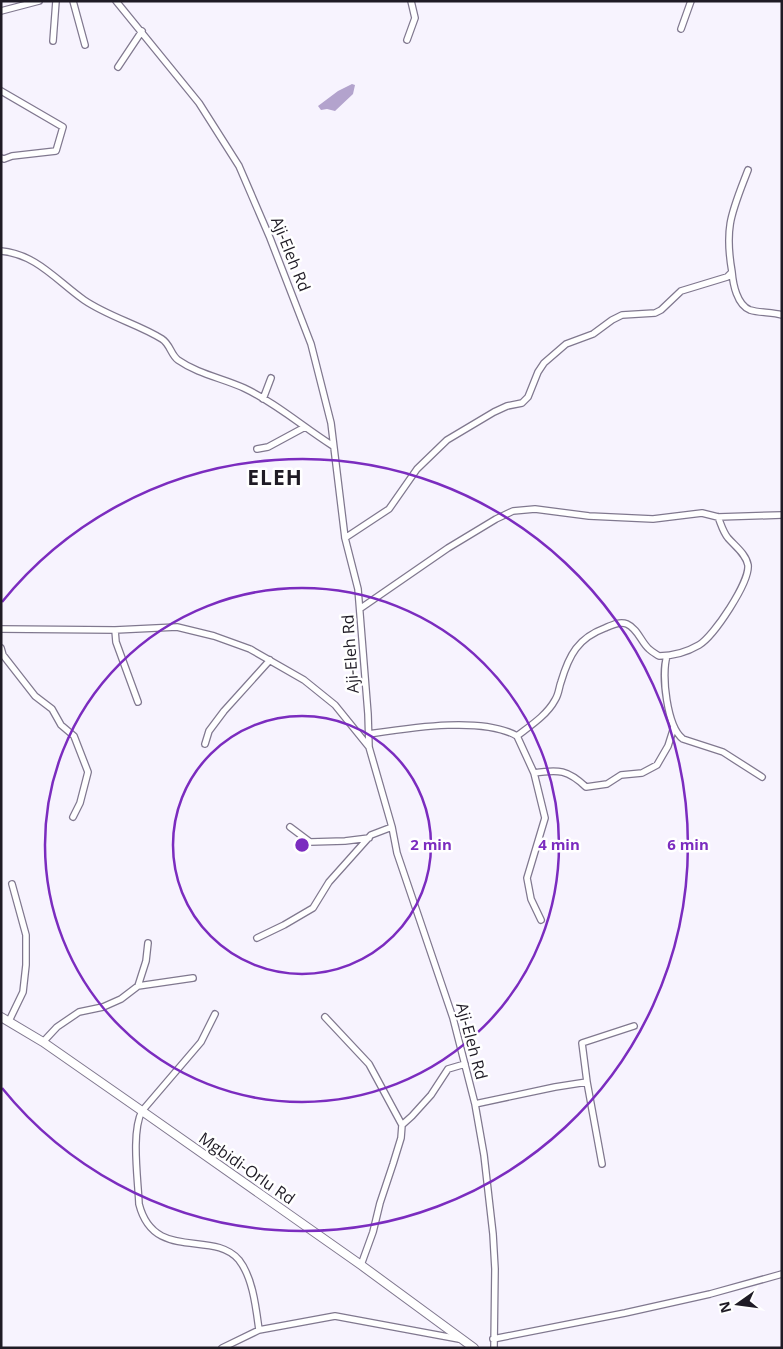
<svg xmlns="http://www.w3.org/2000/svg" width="783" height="1349" font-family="'Open Sans',sans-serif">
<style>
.water{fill:#b3a3cd}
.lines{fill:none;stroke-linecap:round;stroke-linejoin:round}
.minor-casing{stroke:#80788f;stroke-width:8}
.secondary-casing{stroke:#80788f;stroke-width:10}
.minor{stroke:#fff;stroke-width:5.5}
.secondary{stroke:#fff;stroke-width:8}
.ring{fill:none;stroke:#7b2cbf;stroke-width:2.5}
.labels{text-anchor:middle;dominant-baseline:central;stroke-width:5;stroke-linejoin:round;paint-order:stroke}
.street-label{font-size:16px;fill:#1f1b25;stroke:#fff}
.district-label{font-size:21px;font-weight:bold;letter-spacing:1px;fill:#1f1b25;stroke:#fff}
.centre{fill:#7b2cbf;stroke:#fff;stroke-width:2.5}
.ring-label{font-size:15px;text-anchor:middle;font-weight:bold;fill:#7b2cbf;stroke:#fff;stroke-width:5;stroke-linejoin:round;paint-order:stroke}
</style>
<rect width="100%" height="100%" fill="#f7f3fe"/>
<path class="water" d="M352,84L355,85L353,94L335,111L327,109L321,110L318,106L338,91Z"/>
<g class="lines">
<defs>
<path id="minor" d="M73,1L85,45
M116,1L199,103L239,166L270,238L311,344L331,423L345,538L358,589L368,714L369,747L392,827L397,853L453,1018L475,1104L484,1155L493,1234L495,1269L494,1348
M1,11L39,1
M681,29L691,1
M407,40L415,18L411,1
M53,41L56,1
M118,67L142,31
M1,91L63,127L56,151L12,156L4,159L1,158
M1,251C36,254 57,281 84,300C109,317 138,324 162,339C170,344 171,355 178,360C198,374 222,378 244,388C276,403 303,427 333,446
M732,272C733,284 737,305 750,310C760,313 772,312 782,315
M263,399L271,378
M257,449L268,447L305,427
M345,538L389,509L417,469L447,440L494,412L507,406L522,403L528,397L538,372L544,363L566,344L593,334L612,320L622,315L655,313L661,310L681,291L727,277L732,272C724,226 732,212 748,170
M361,608L448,548L496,519L513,511L535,509L589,516L653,519L702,513L718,517L782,515
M1,629L115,630L177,627L214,636L250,649L304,680L335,705L369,747
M115,630L116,642L138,702
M1,648L3,655L35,696L52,709L61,725L74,736L88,772L80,803L73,817
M667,656C661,674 667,727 683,739L723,752L762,777
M369,734C409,728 482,716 517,736C530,726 547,715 555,700C559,694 559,687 561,682C569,655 578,638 605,628C612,625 620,621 627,624C638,629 641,642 649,649C652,652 656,654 659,656C672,656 687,652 699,645C714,636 750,582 748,565C746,554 735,546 728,538C723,532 721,524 718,517
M517,736L534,773C559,769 568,770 586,787L607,784L621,775L642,773L657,765L668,746L674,727
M205,744L209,731L224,711L270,660
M534,773L545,818L527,878L531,899L541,920
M290,827L310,842L345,841L369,838
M257,938L284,925L313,908L329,882L371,835L392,827
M138,986L193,978
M215,1014L201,1042L142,1111C131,1132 138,1179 139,1204C154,1263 213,1229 239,1260C253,1278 256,1308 259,1330
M325,1017L369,1064L402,1125
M9,1021L23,992L26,965V935L12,884
M43,1042L57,1027L79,1012L103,1007L121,999L138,986L146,961L148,943
M475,1104L555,1087L587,1082
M602,1164L587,1082L582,1043L634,1026
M361,1265L373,1232L380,1203L393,1164L401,1138L402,1125L412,1116L431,1095L448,1069L465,1064
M493,1339L625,1313L710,1294L782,1274
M222,1348L259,1330L335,1316L459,1339"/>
<path id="secondary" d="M1,1017L43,1042L142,1111L361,1265L474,1348"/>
</defs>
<use href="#minor" class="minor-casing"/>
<use href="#secondary" class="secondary-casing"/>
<use href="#minor" class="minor"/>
<use href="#secondary" class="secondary"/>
</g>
<g class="ring">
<circle cx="302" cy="845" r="129"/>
<circle cx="302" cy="845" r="257"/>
<path d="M2 602A386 386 0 1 1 2 1088"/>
</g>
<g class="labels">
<g class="street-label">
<text transform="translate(291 254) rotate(68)">Aji-Eleh Rd</text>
<text transform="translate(350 654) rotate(-94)">Aji-Eleh Rd</text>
<text transform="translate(472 1041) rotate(75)">Aji-Eleh Rd</text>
<text transform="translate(247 1168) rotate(35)">Mgbidi-Orlu Rd</text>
</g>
<g class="district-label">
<text x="275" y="477">ELEH</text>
</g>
</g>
<circle cx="302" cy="845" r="8" class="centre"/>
<g class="ring-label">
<text x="431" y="850">2 min</text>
<text x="559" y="850">4 min</text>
<text x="688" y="850">6 min</text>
</g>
<rect width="783" height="1349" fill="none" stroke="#1f1b25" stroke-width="5"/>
<g transform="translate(738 1304) rotate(256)" stroke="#ffffff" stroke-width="4" paint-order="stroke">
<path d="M0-4L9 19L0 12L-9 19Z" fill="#1f1b25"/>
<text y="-8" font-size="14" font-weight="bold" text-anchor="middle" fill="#1f1b25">N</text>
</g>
</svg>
